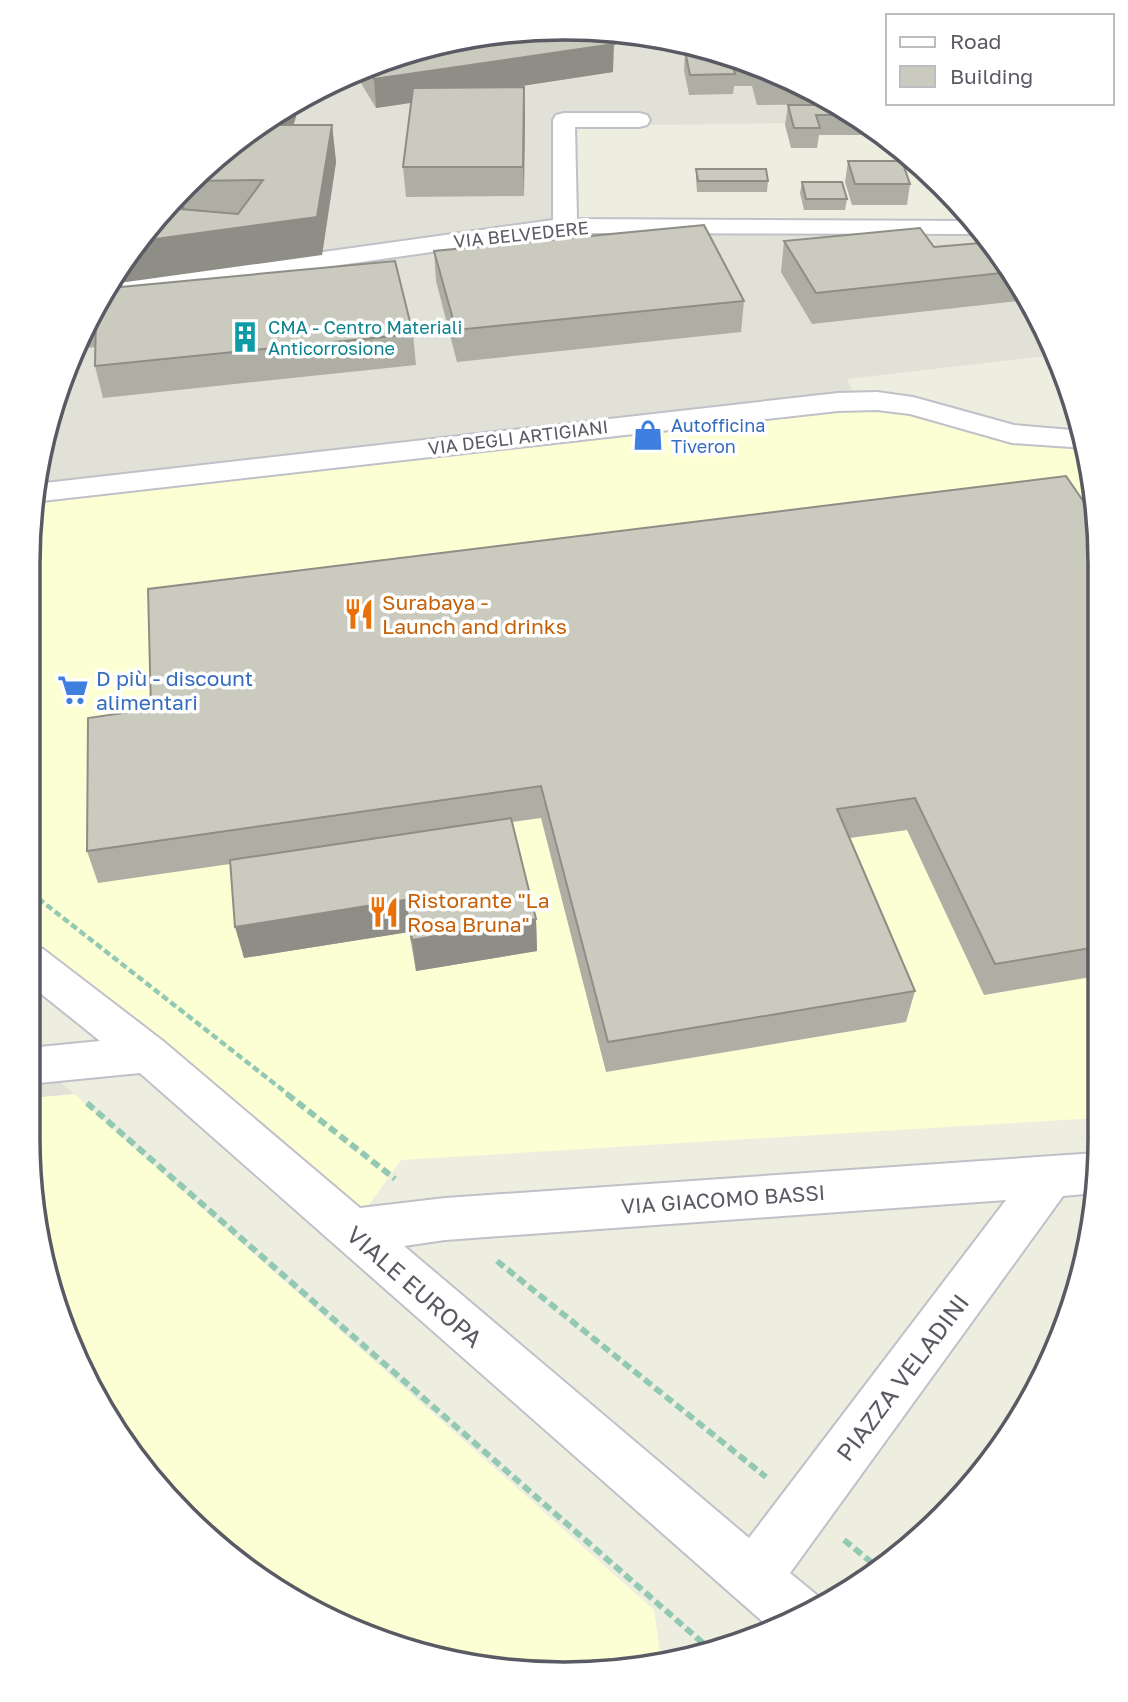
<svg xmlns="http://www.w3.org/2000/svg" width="1128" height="1702" font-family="'Golos Text',sans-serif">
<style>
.commercial{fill:#fcffd4}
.industrial{fill:#e1e1d8}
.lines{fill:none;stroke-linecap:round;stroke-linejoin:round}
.minor-casing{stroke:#c0c0c9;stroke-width:4}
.path-far1{stroke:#93c9b3;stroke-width:4.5;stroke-dasharray:7 3.5;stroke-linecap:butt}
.path{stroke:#93c9b3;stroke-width:6;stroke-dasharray:9 4.5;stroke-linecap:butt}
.minor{fill:#fff;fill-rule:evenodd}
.wall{fill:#afaea4}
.shaded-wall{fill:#8e8d86}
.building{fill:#cbcabf;stroke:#8e8d86;stroke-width:2}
.labels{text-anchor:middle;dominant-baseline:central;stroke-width:7;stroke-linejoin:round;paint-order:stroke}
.far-street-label{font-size:18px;fill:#595a63;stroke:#fff}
.far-culture-label{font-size:18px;fill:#0d838f;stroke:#fff;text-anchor:start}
.far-shop-label{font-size:18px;fill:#366cbe;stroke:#fff;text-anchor:start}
.food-label{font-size:21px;fill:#c56008;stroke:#fff;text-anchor:start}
.shop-label{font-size:21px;fill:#366cbe;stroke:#fff;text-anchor:start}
.street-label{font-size:21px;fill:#595a63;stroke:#fff}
.near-street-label{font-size:24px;fill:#595a63;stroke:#fff}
.rim{fill:none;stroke:#595a63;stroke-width:3.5}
</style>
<rect width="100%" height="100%" fill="#edeee0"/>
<path class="commercial" d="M856,399L1011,430L1084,436L1099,529L1096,1118L401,1160L355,1224L29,951L34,489L789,404Z
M74,1094L654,1610L661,1660L529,1673L359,1633L237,1563L119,1436L56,1310L28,1138V1098Z"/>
<path class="industrial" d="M605,32L634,33L737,57L832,100L864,122L577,126L579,224L978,226L989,238L1045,327L1055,355L847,379L856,399L789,404L34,489L83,327L161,210L238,139L327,83L388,60Z
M29,1057L74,1094L28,1098Z"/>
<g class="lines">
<defs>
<path id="minor" d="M564,113H639L647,115L650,120L647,125L639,127H575L577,219L973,221L986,234L565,233L115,297L105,294L115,281L553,220V120L556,115Z
M877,392L913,397L1014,425L1083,431L1086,448L1012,443L910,414L877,410L838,411L33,502L36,484L838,393Z
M29,945L43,949L163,1041L360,1208L445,1198L1096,1153L1095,1193L1063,1196L790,1573L818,1596L822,1606L770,1628L140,1073L28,1084L29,1048L100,1041L29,984ZM1006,1200L749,1538L404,1246L445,1240Z"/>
</defs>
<use href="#minor" class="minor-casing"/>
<path class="path-far1" d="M30,892L289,1095"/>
<path class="path" d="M287,1094L395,1179
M87,1103L713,1652
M497,1261L766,1477
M844,1540L876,1566"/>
<use href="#minor" class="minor"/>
</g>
<path class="wall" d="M426,46L613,72L515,87H524V196L406,197L403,167L411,103L376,108L356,75L355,73Z
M685,51L737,57L832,100L838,104L757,105L752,86H734L733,94L689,95L684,70Z
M294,104L296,117L293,125H332L336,162L322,255L161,210L238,139Z
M788,105H839L880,135H819L817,148H791L785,125Z
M848,161L910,184L907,205H852L845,182Z
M696,169L768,181L767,192H697L696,179Z
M934,179L959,205H943Z
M802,182L847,199L845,210H804L800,193Z
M784,241L934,247L992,242L1028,300L812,324L781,272Z
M434,251L744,301L741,332L457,362L436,281Z
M110,288L413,334L416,365L103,398L95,366L96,347L77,349L83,327Z
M1099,529L1097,976L984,995L907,830L850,838L915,991L906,1022L606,1072L541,818L512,822L536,919L537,951L416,971L409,932L244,958L230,864L98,883L87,851L151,709Z"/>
<path class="shaded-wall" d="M614,44L613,72L376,108L374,79Z
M524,87L525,116L524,196L523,167Z
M294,104L296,117L281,162L275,125L280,112Z
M332,125L336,162L322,255L112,284L141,241L169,208L172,200L181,192L187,218L317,217Z
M405,900L409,932L244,958L235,927Z
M536,919L537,951L416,971L412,940Z"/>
<path class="building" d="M529,29L602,32L614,44L374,79L367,68L426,46Z
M710,50L737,57L753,64V66H733L735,74L690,75L685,51Z
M756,65L781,77H759Z
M524,87L523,167H403L413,88Z
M788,105H839L853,115H816L820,128H794Z
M280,112L275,125H332L317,217L141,241L161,210L172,200L169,208L238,214L263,180L193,181L238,139Z
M848,161H902L910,184H855Z
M696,169H766L768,181H698Z
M802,182H842L847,199H806Z
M704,225L744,301L456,330L434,251Z
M920,228L934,247L992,242L1011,272L816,293L784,241Z
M395,261L413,334L95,366L96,315H91L110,288Z
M1066,476L1097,521L1099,529L1097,947L995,964L915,798L837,809L915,991L608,1042L541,786L87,851L88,718L151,709L148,589Z
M511,818L536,919L412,940L405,900L235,927L230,860Z"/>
<defs>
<symbol id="building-bare" viewBox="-9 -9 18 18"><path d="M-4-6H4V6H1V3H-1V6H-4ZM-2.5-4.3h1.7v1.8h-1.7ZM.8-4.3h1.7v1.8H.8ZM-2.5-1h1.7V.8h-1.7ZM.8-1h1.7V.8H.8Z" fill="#0f9aa8" stroke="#fff" stroke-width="2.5" paint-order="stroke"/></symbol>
<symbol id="shop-bare" viewBox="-9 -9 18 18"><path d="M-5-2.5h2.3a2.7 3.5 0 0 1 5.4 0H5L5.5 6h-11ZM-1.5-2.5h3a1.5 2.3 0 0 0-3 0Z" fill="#3f7fe0" stroke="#fff" stroke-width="2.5" paint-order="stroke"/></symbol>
<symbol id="restaurant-bare" viewBox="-9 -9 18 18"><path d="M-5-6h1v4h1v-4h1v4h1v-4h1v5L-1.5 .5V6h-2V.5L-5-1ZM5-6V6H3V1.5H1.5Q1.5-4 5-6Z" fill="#e8710a" stroke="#fff" stroke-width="2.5" paint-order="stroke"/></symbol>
<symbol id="supermarket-bare" viewBox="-9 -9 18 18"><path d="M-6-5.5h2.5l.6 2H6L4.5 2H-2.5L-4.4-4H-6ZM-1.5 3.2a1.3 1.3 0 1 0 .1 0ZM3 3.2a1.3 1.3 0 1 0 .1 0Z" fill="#3f7fe0" stroke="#fff" stroke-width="2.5" paint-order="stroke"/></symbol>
</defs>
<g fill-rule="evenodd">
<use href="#building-bare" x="223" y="315" width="44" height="44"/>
<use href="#shop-bare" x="626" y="413" width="44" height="44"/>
<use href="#restaurant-bare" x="337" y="592" width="44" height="44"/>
<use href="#supermarket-bare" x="51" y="668" width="44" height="44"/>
<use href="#restaurant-bare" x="362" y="890" width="44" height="44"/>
</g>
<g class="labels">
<g class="far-street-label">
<text transform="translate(521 234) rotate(-6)">VIA BELVEDERE</text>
<text transform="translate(518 437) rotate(-7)">VIA DEGLI ARTIGIANI</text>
</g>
<g class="far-culture-label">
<text x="268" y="327">CMA - Centro Materiali<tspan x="268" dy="21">Anticorrosione</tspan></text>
</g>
<g class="far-shop-label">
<text x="671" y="425">Autofficina<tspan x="671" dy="21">Tiveron</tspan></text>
</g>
<g class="food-label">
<text x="382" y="602">Surabaya -<tspan x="382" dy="24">Launch and drinks</tspan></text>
<text x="407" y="900">Ristorante "La<tspan x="407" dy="24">Rosa Bruna"</tspan></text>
</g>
<g class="shop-label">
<text x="96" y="678">D più - discount<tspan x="96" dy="24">alimentari</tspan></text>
</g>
<g class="street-label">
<text transform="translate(723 1199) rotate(-4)">VIA GIACOMO BASSI</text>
</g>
<g class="near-street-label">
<text transform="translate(415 1286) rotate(41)">VIALE EUROPA</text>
<text transform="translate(902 1377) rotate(-53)">PIAZZA VELADINI</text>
</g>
</g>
<path d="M0 0H1128V1702H0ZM564 40H564A524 524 0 0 1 1088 564V1138A524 524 0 0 1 564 1662H564A524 524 0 0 1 40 1138V564A524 524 0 0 1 564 40Z" fill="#fff" fill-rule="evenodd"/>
<path class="rim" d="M564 40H564A524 524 0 0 1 1088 564V1138A524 524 0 0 1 564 1662H564A524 524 0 0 1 40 1138V564A524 524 0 0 1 564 40Z"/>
<rect x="886" y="14" width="228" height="91" fill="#ffffff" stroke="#bdbdc1" stroke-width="2"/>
<rect x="900" y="37" width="35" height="10" fill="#ffffff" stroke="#bdbdc1" stroke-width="2"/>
<text x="950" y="49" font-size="21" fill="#595a63">Road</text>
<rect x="900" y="66" width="35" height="21" fill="#cbcabf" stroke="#bdbdc1" stroke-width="2"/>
<text x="950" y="84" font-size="21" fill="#595a63">Building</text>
</svg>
